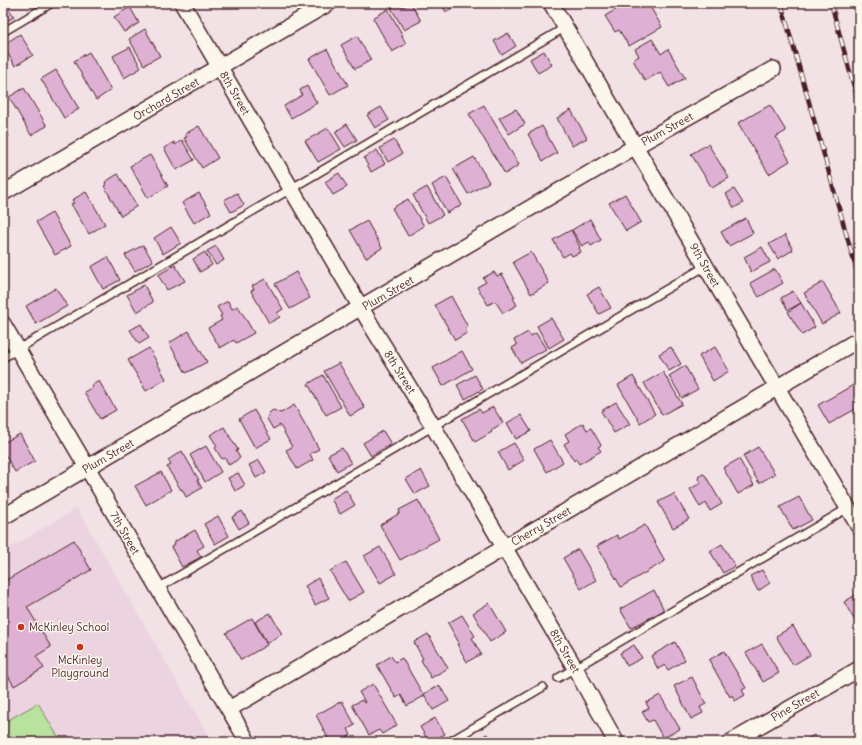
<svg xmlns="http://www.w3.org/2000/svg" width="862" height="745" font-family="Delius,sans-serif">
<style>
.built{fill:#ecd3e0}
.green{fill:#b9e29e;stroke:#828064}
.building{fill:#deb1d4;stroke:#4a1f2b}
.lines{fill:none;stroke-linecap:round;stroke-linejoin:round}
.lane-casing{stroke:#4a1f2b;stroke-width:10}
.street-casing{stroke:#4a1f2b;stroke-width:18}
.lane{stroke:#fbf7ec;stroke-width:7}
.street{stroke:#fbf7ec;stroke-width:15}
.rail-casing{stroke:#4a1f2b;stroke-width:4.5}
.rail{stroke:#fbf7ec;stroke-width:3;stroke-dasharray:9;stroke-linecap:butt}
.poi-dot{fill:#c8321e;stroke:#fbf7ec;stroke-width:1.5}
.labels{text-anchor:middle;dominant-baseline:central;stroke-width:3;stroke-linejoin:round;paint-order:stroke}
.street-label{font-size:11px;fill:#4a1f2b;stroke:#fbf7ec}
.poi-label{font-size:11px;fill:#4a1f2b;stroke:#fbf7ec;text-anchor:start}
</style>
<rect width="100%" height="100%" fill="#f2e2e5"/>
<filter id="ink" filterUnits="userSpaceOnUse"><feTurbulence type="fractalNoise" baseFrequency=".025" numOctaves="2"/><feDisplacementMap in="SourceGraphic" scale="8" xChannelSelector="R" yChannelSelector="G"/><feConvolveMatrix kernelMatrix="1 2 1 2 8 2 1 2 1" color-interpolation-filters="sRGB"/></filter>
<g filter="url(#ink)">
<path class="built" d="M77,508L212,742H3V552Z"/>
<path class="green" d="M38,703L61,742H9L3,732V723Z"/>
<path class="building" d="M3,3H6L14,17L3,23Z
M399,3L403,7L411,3L421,21L404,30L391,8Z
M441,3H462L446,12Z
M627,3H648L662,27L629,46L619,30L615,32L605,16Z
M130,7L139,23L124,32L114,17Z
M388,9L403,36H402L406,44L392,52L373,18Z
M145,29L160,56L144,65L129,39Z
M508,33L516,46L502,55L494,41Z
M20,34L33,55L15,66L3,45Z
M357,36L371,60L355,69L341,45Z
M652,39L661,54L668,49L685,78L669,87L660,72L645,81L633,60L639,56L635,49Z
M130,47L141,68L124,78L113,56Z
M327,49L348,85L330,95L309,59Z
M544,51L552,65L538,73L530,59Z
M89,52L111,90L96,100L74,61Z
M56,70L79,109L64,118L41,79Z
M307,86L317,103L291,118L284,106L302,95L300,90Z
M24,88L47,126L31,135L9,97Z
M484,105L519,165L505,174L469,114Z
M770,105L786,131L776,137L790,161L769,174L738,123Z
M381,107L389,120L375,128L367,115Z
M516,109L525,124L509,134L499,118Z
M571,110L587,138L572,146L557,118Z
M347,124L357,140L345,147L335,132Z
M3,126L9,136L3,140Z
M199,126L218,158L202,168L184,138L187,137L185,134Z
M542,126L557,153L543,161L528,134Z
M328,128L341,149L318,162L305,141Z
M182,140L194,160L176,170L164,148L174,142L175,145Z
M394,140L402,154L388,162L380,148Z
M708,144L729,178L712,188L691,154Z
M377,150L385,164L371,172L364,158Z
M150,155L168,186L148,198L130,166Z
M474,157L489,182L468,194L453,169Z
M339,173L347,187L333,195L325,182Z
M118,174L137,206L121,216L104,186L106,185L105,182Z
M446,177L462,205L447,213L432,185Z
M427,187L443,215L428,223L413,195Z
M734,189L743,203L734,208L726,194Z
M86,192L105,224L89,234L71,204L74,203L72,200Z
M199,193L211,213L194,223L182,203Z
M237,193L244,205L231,212L224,200Z
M625,194L641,222L626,231L609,203Z
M408,199L424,226L408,236L392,208Z
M52,213L71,246L55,255L36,222Z
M746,218L753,233L729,246L721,232Z
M590,219L601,240L591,246L589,242L582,246L572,230Z
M367,221L382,248L366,258L350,230Z
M171,227L181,243L163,254L154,238Z
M571,230L580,247L579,248L581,252L572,256L570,253L563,257L553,240Z
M785,235L793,250L778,259L769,244Z
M143,245L153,261L135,271L125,255Z
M216,246L224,260L216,265L207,251Z
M762,247L770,262L751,272L744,257Z
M205,252L212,265L200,272L193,259Z
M531,252L549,283L531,294L513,262Z
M108,257L120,280L103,289L91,267Z
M175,265L185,281L167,290L158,275Z
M775,269L783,283L759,297L750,283Z
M296,272L310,298L290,309L275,284Z
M494,272L497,276L502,274L515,297L513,298L517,305L503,313L495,301L488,305L477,287L486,282L483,278Z
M265,279L283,309L277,313L280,317L269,323L251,291L254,289L252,286Z
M823,282L841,313L822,324L804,293Z
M144,285L153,302L137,312L127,295Z
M599,287L611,308L599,314L587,294Z
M56,288L67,306L36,324L26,306Z
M793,291L801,303L788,310L781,298Z
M451,296L468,327L465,328L467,333L455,340L435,305Z
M228,301L232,309L238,306L254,333L236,343L234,340L220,348L208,328L222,320L220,316L222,315L217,307Z
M801,303L815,327L802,335L788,312Z
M551,318L564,339L549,348L537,326Z
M141,324L149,338L139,344L130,330Z
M189,331L207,362L186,373L169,343Z
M528,332L531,336L536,333L546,349L521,363L512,348L517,345L514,340Z
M671,347L681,364L669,371L659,354Z
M715,347L729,371L713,381L699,356Z
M149,348L166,379L146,391L128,360Z
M462,351L472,369L443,386L433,368Z
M339,363L365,408L350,416L324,371Z
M685,366L698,389L682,398L669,376Z
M663,372L682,404L662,415L644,383Z
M323,375L341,407L326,415L308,384Z
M475,375L483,389L465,399L457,385Z
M633,376L655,414L640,423L618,385Z
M99,381L116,410L100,419L84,392L93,387L92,385Z
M855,384L859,390V407L829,424L818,405Z
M616,402L630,424L614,433L601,411Z
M294,405L319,449L310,454L313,460L297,469L286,450L292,447L280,425L273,429L267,419L269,413L273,410L281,413Z
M493,407L503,423L491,430L492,432L475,442L462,419L479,409L482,413Z
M254,410L271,439L255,448L239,419Z
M521,415L531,431L516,439L507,423Z
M583,423L587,430L591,428L601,445L598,447L601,451L579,464L576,459L574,461L564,444L569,441L565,434Z
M224,427L238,450L236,451L240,458L229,465L225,458L222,459L215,448L217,446L210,435Z
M383,431L391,444L371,456L363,443Z
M20,434L35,461L15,472L3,451V443Z
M550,440L563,462L547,472L534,449Z
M514,443L524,460L508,470L498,452Z
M206,446L221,472L205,482L190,455Z
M758,447L775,474L759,483L743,456Z
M342,448L351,463L337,471L328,455Z
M182,451L199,480H197L202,488L186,497L182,489L181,490L167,467L171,465L168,460Z
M739,459L754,485L738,494L723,468Z
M259,460L266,472L256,478L249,465Z
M421,470L430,486L415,494L406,479Z
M161,472L171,490L146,505L135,486Z
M238,473L245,485L235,491L228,478Z
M703,474L705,475L722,504L710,511L706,503L700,507L690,489L701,483L698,479L699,476Z
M346,490L355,505L340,514L331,499Z
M674,494L689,519L673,528L658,502Z
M799,497L812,520L793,530L780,507Z
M418,500L439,539L400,560L380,525L400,513L399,510Z
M242,511L249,523L239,529L232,517Z
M218,516L229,536L215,544L204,524Z
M645,525L665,561L621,587L597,546L617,535L619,539Z
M195,530L204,546L197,550L201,557L182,567L171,547L175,544L174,542Z
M74,540L91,570L27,607L51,647L36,656L44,668L14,686L3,667V582Z
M722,544L735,566L723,573L710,551Z
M380,547L396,574L380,583L364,556Z
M578,549L596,580L581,589L563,558Z
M346,562L364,592L348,601L330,571Z
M762,570L770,583L758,591L750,576Z
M318,578L329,598L315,605L305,586Z
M654,590L664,610L631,628L620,609Z
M859,593V628L844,602Z
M489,603L506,632L490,642L473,613Z
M270,613L282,634L267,643L255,622Z
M462,615L475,636L472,638L481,654L467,662L457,644L459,643L448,623Z
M252,618L267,645L241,660L226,633Z
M793,626L810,655L793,665L776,636Z
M428,634L448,668L431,678L421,660L423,659L414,642Z
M675,642L685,660L668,670L665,665L658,669L651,656Z
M762,644L779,673L763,682L746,653Z
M634,645L642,658L627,666L620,653Z
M724,651L746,688L742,690L745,695L735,701L732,695L730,697L709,660Z
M391,656L395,662L402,658L424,696L407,706L401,695L396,698L377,665Z
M692,677L706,704L700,707L703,713L691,719L674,686Z
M373,684L397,725L382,734L379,730L369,735L352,705L362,700L364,703L365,702L359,692Z
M439,685L449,701L433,710L424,694Z
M660,695L680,729L663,738L653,720L648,722L642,712L649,708L646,703Z
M342,701L355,725L348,729L351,735L340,742H330L316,715Z
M435,718L445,734L429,742L420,727Z
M487,734L492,742H474V741Z
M814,735L819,742H802Z"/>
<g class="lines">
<defs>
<path id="lane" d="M3,32L52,3
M3,358L566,27
M158,588L706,266
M558,678L848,508
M449,742L543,687"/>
<path id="street" d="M182,3L374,330L433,426L575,668L616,742
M551,3L859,527
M3,193L329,3
M3,324L248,742
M3,517L636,146L773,69
M229,709L853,343
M731,742L859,669"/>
</defs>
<use href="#lane" class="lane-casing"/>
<use href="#street" class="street-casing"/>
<use href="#lane" class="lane"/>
<use href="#street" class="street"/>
<defs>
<path id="rail" d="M781,3L859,279
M831,3L859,105"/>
</defs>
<use href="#rail" class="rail-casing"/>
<use href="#rail" class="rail"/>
</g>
</g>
<g class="poi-dot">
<circle cx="21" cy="627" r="4"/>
<circle cx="80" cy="647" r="4"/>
</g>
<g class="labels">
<g class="street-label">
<text transform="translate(235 93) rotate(60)">8th Street</text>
<text transform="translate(166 99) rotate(-30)">Orchard Street</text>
<text transform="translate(667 129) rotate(-29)">Plum Street</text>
<text transform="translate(705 265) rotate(60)">9th Street</text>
<text transform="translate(388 293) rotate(-30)">Plum Street</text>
<text transform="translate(400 372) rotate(58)">8th Street</text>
<text transform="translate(108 456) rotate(-30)">Plum Street</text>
<text transform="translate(541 526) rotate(-30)">Cherry Street</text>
<text transform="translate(125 533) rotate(60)">7th Street</text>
<text transform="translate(565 651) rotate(60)">8th Street</text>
<text transform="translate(795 705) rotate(-30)">Pine Street</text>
</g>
<g class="poi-label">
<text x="29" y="627">McKinley School</text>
<text x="80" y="660" text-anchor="middle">McKinley<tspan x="80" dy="13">Playground</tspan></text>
</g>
</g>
<rect width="862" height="745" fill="none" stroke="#fbf7ec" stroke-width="16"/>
<rect x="8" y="8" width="846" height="729" fill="none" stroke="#4a1f2b" stroke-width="1.5" filter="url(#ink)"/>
</svg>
